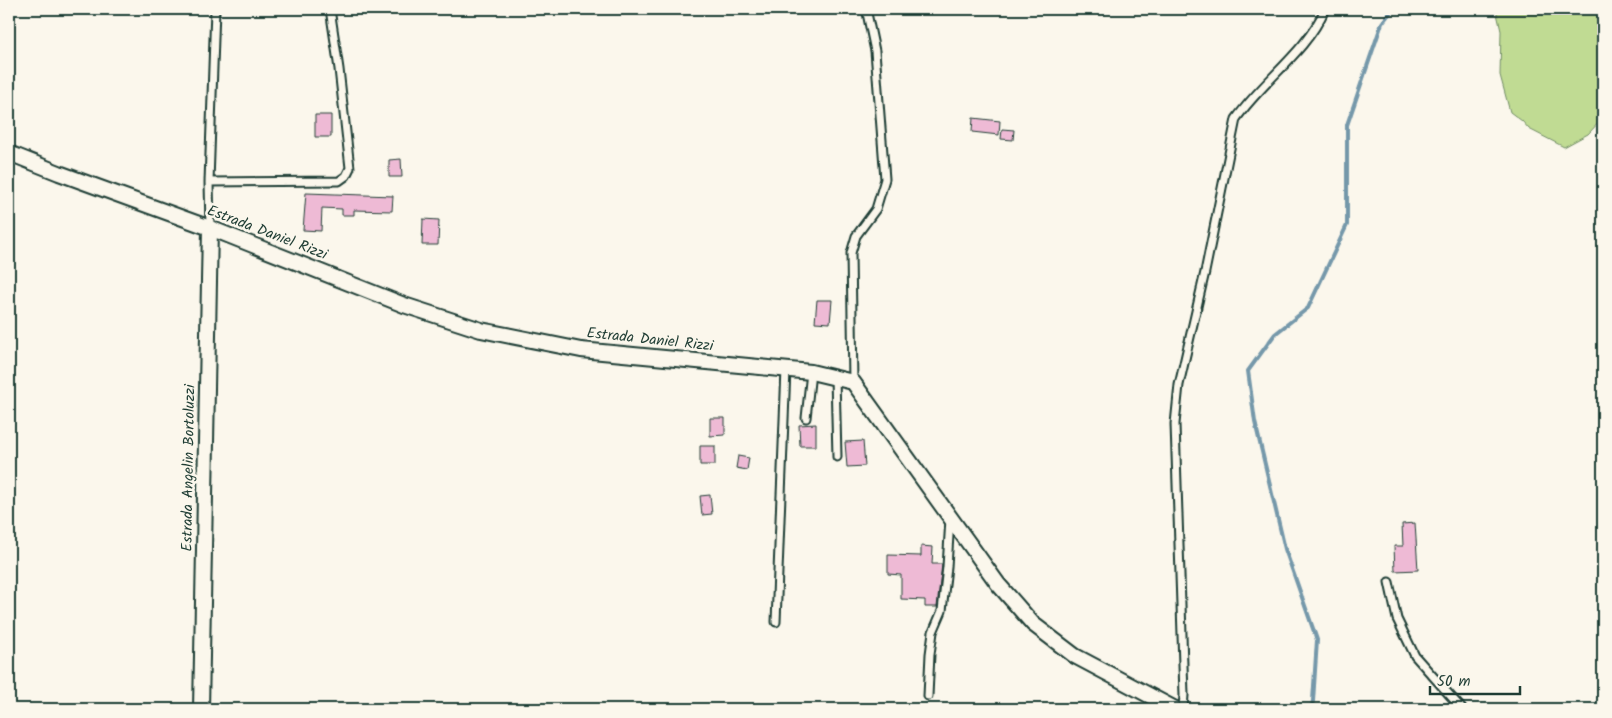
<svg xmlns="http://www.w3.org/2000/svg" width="1612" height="718" font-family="Kalam,sans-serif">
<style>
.green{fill:#c0db93;stroke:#708c64}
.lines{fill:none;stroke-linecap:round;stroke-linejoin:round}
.stream{stroke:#7598aa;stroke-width:4}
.building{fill:#eebad5;stroke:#1f3d34}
.lane-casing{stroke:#1f3d34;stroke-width:11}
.street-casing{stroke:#1f3d34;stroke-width:18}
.lane{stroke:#fbf7ec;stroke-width:7}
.street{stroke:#fbf7ec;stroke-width:14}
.labels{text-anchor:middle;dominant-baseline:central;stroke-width:5;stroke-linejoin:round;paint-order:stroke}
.street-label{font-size:15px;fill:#1f3d34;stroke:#fbf7ec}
</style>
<rect width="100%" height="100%" fill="#fbf7ec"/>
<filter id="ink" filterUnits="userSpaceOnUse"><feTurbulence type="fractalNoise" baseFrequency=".02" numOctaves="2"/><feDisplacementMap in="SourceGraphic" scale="10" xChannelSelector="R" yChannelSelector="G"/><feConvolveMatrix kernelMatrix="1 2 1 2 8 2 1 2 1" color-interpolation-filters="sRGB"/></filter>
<g filter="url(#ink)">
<path class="green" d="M1496,9H1603V118L1588,134L1564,147L1529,129L1522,121L1510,112L1500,75L1501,31Z"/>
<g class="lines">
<path class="stream" d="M1311,709L1313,701L1317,640L1285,549L1255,422L1248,371L1275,334L1308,308L1347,225V125L1382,23L1393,9"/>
</g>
<path class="building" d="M315,115H331V137H315Z
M973,118L1000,121L999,135L972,132Z
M1002,129L1014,130L1013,140L1001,139Z
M401,159L402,177H389V160Z
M306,193L393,196L392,211L354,210V215H342V209L322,208L321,231L303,230Z
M423,219L439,220L438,245H422Z
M817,300H832L830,323L815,322Z
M710,418H725V435L710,436Z
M816,424V446H800L799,425Z
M863,441L865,466L847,467L845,442Z
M700,446H715V465H700Z
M738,456L749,458L747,470L736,468Z
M710,495L712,514L702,515L700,496Z
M1415,523L1418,570L1395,571L1394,546H1403L1402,524Z
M921,546L933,547L932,564H942L937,607H925V600L901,599V575L888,574V555L921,556Z"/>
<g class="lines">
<defs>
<path id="lane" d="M209,182L339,181L346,176L350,168L339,69L330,9
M210,228L209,182L215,9
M835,377L837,457
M853,382L851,253L856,236L876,209L885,179L875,51L867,13
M806,418L811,372
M1389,582L1397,619L1415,656L1462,709
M776,622L786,369
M928,696L930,654L933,632L942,611L947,567L950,519
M1183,709L1184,695L1175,424L1179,385L1205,272L1236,119C1263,80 1306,53 1325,9"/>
<path id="street" d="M9,153L59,173L210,228L404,305L481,330L581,350L811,372L853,382L998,584L1033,624L1075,656L1175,709
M201,709L210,228"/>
</defs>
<use href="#lane" class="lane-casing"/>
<use href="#street" class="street-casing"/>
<use href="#lane" class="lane"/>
<use href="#street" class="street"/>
</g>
</g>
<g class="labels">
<g class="street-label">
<text transform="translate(267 233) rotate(21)">Estrada Daniel Rizzi</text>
<text transform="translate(650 340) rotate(6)">Estrada Daniel Rizzi</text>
<text transform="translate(189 468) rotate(-89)">Estrada Angelin Bortoluzzi</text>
</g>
</g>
<rect width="1612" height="718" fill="none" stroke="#fbf7ec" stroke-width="30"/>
<rect x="15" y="15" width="1582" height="688" fill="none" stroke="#1f3d34" stroke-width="2" filter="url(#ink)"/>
<path d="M1430 686v8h90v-8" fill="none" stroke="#1f3d34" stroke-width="2.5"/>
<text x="1437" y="686" font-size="15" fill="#1f3d34" stroke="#fbf7ec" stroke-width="4" paint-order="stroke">50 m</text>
</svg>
